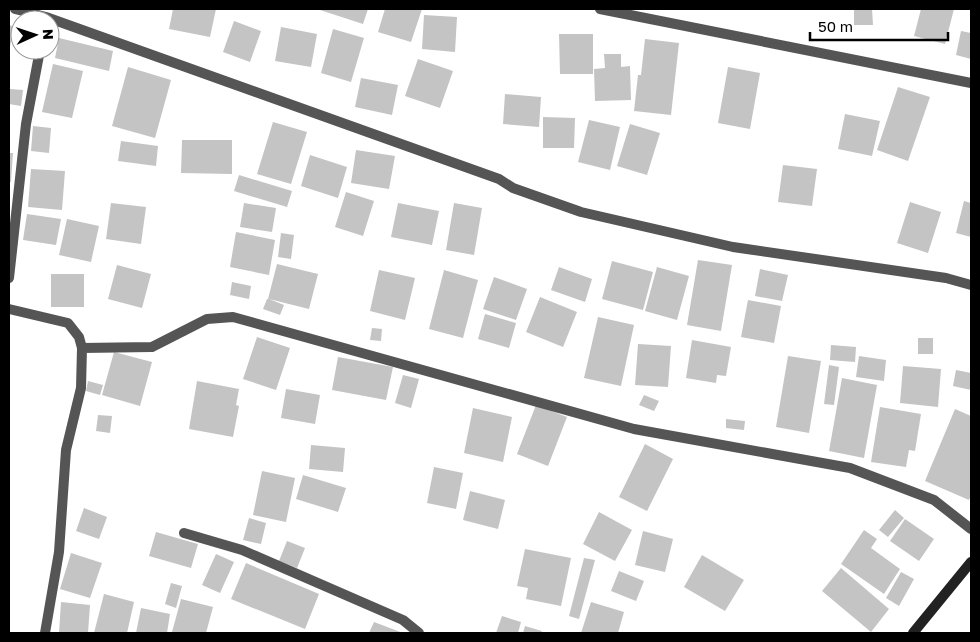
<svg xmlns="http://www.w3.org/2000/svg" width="980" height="642" font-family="'Golos Text',sans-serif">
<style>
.building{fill:#c4c4c4}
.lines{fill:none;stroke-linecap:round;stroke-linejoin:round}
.street{stroke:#555;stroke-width:10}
.secondary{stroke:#222;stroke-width:10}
</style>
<rect width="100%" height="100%" fill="#fff"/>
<path class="building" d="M173,9H216L210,37L169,29Z
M317,9H368L363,24Z
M385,9H422L411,42L378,32Z
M854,9H872L873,25H854Z
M921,9H954L945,44L914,36Z
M424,15L457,17L455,52L422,49Z
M234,21L261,31L250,62L223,52Z
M9,25L15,27L9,50Z
M281,27L317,34L311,67L275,61Z
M333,29L364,38L351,82L321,73Z
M961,31L971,33V59L956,55Z
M559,34H593V74H560Z
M59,38L113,51L109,71L55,58Z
M645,39L679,43L671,115L634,111L638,75H641Z
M604,54H621V67L630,66L631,100L595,101L594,69L605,68Z
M418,59L453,71L440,108L405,96Z
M53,64L83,71L72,118L42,112Z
M128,67L171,80L155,138L112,126Z
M728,67L760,73L750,129L718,123Z
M361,78L398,85L392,115L355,107Z
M898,87L930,97L908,161L877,150Z
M10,89L23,90L21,106L9,104Z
M505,94L541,97L539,127L503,124Z
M845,114L880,121L872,156L838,149Z
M543,117L575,118L574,148H543Z
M589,120L620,127L610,170L578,162Z
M273,122L307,132L291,184L257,174Z
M630,124L660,133L647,175L617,166Z
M33,126L51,128L49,153L31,151Z
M182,140H232V174L181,173Z
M121,141L158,146L156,166L118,161Z
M356,150L395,156L389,189L351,183Z
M9,153H13L11,182H9Z
M310,155L347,167L338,198L301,186Z
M783,165L817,169L812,206L778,202Z
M31,169L65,171L62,210L28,207Z
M239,175L292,191L287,207L234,191Z
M346,192L374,201L363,236L335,227Z
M964,201L971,203V237L956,233Z
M910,202L941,212L928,253L897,243Z
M111,203L146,207L141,244L106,239Z
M244,203L276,208L272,232L240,227Z
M398,203L439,211L432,245L391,237Z
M454,203L482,208L474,255L446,250Z
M27,214L61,219L56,245L23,240Z
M67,219L99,226L91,262L59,255Z
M236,232L275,240L269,275L230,267Z
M281,233L294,235L291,259L278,257Z
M698,260L732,265L721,331L687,325Z
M612,261L653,272L643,310L602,299Z
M277,264L318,274L309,309L269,299L284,305L280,315L263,309L267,299H268Z
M117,265L151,274L142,308L108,299Z
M559,267L592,279L585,302L551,290Z
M657,267L689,276L677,320L645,311Z
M760,269L788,275L782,301L755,296Z
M379,270L415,278L405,320L370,311Z
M444,270L478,280L463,338L429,329Z
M51,274H84V307H51Z
M494,277L527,289L516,320L483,309Z
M232,282L251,286L249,299L230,295Z
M540,297L577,312L563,347L526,332Z
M748,300L781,306L774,343L741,337Z
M485,314L516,323L509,348L478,339Z
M598,317L634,325L621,386L584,378Z
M372,328L382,329L381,341L370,340Z
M257,337L290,348L276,390L243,379Z
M918,338H933V354H918Z
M692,340L731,347L726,376L717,375L716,383L686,378Z
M638,344L671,346L668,387L635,385Z
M831,345L856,347L855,362L830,360Z
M114,352L152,362L140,406L102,395Z
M788,356L821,361L809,433L776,427Z
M859,356L886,360L884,381L856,377Z
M338,357L393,367L386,400L332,390Z
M829,365L839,367L834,405L824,404Z
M903,366L941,369L938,407L900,403Z
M956,370L971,373V390L953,386Z
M403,375L419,379L411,408L395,403Z
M842,378L877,385L864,458L829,451Z
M88,381L103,385L100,395L86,391Z
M197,381L239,389L236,405L239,406L233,437L189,429Z
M286,389L320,395L315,424L281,418Z
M644,395L659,401L654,411L639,405Z
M536,405L567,417L548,466L517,454Z
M880,407L921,414L915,451L909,450L906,467L871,462Z
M473,408L512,417L503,462L464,453Z
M955,409L971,416V495L969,500L925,481Z
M98,415L112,416L110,433L96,431Z
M726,419L745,421L744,430L726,428Z
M645,444L673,459L647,511L619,497Z
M311,445L345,448L343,472L309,469Z
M434,467L463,473L456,509L427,503Z
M262,471L295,478L286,522L253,515Z
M303,475L346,488L338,512L296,499Z
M470,491L505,500L498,529L463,520Z
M84,508L107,517L99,539L76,531Z
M895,510L904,518L888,537L879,530Z
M599,512L632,530L615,561L583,544Z
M249,518L266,523L261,544L243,540Z
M905,519L934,539L919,561L890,541Z
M864,530L877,539L871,548L900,569L884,594L841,564Z
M643,531L673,539L665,572L635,565Z
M156,532L198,544L191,568L149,556Z
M287,541L305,548L297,568L279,561Z
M525,549L571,558L561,606L526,599L528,588L517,586Z
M71,553L102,563L90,598L60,589Z
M216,554L234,562L220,593L202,585Z
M702,555L744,580L725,611L684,587Z
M584,558L595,560L579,619L569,616Z
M246,563L319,594L305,629L231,599Z
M841,568L889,609L871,632L822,591Z
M619,571L644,581L636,601L611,591Z
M901,572L914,579L899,606L886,598Z
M171,583L182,586L176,608L165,604Z
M104,594L134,602L127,633H94Z
M181,599L213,607L206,633L172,632Z
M61,602L90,605L88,633H59Z
M591,602L624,612L618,633H581Z
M141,608L170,614L167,633H136Z
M502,616L521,622L518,633H496Z
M374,622L403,633H369Z
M525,626L542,631L541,633H523Z"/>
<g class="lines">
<path class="street" d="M15,9L46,17L499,179L513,188L581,212L733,247L946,278L971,285
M600,9L971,83
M9,278L26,124L40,50
M9,309L68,323L79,337L82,348L81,388L66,450L59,552L45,633
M82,348L152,347L207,319L233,317L634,429L850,468L934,500L971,529
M184,533L242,550L403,620L419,633"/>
<path class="secondary" d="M913,633L971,562"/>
</g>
<rect width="980" height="642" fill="none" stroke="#000000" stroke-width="20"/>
<g transform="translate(35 35) rotate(87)"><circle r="24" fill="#ffffff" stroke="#999999"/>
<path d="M0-4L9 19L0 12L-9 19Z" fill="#000000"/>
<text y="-8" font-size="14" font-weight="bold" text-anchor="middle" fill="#000000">N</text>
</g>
<path d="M810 32v8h138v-8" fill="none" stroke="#000000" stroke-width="2.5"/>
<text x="818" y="32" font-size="15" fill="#000000" stroke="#ffffff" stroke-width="4" paint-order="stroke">50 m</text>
</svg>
